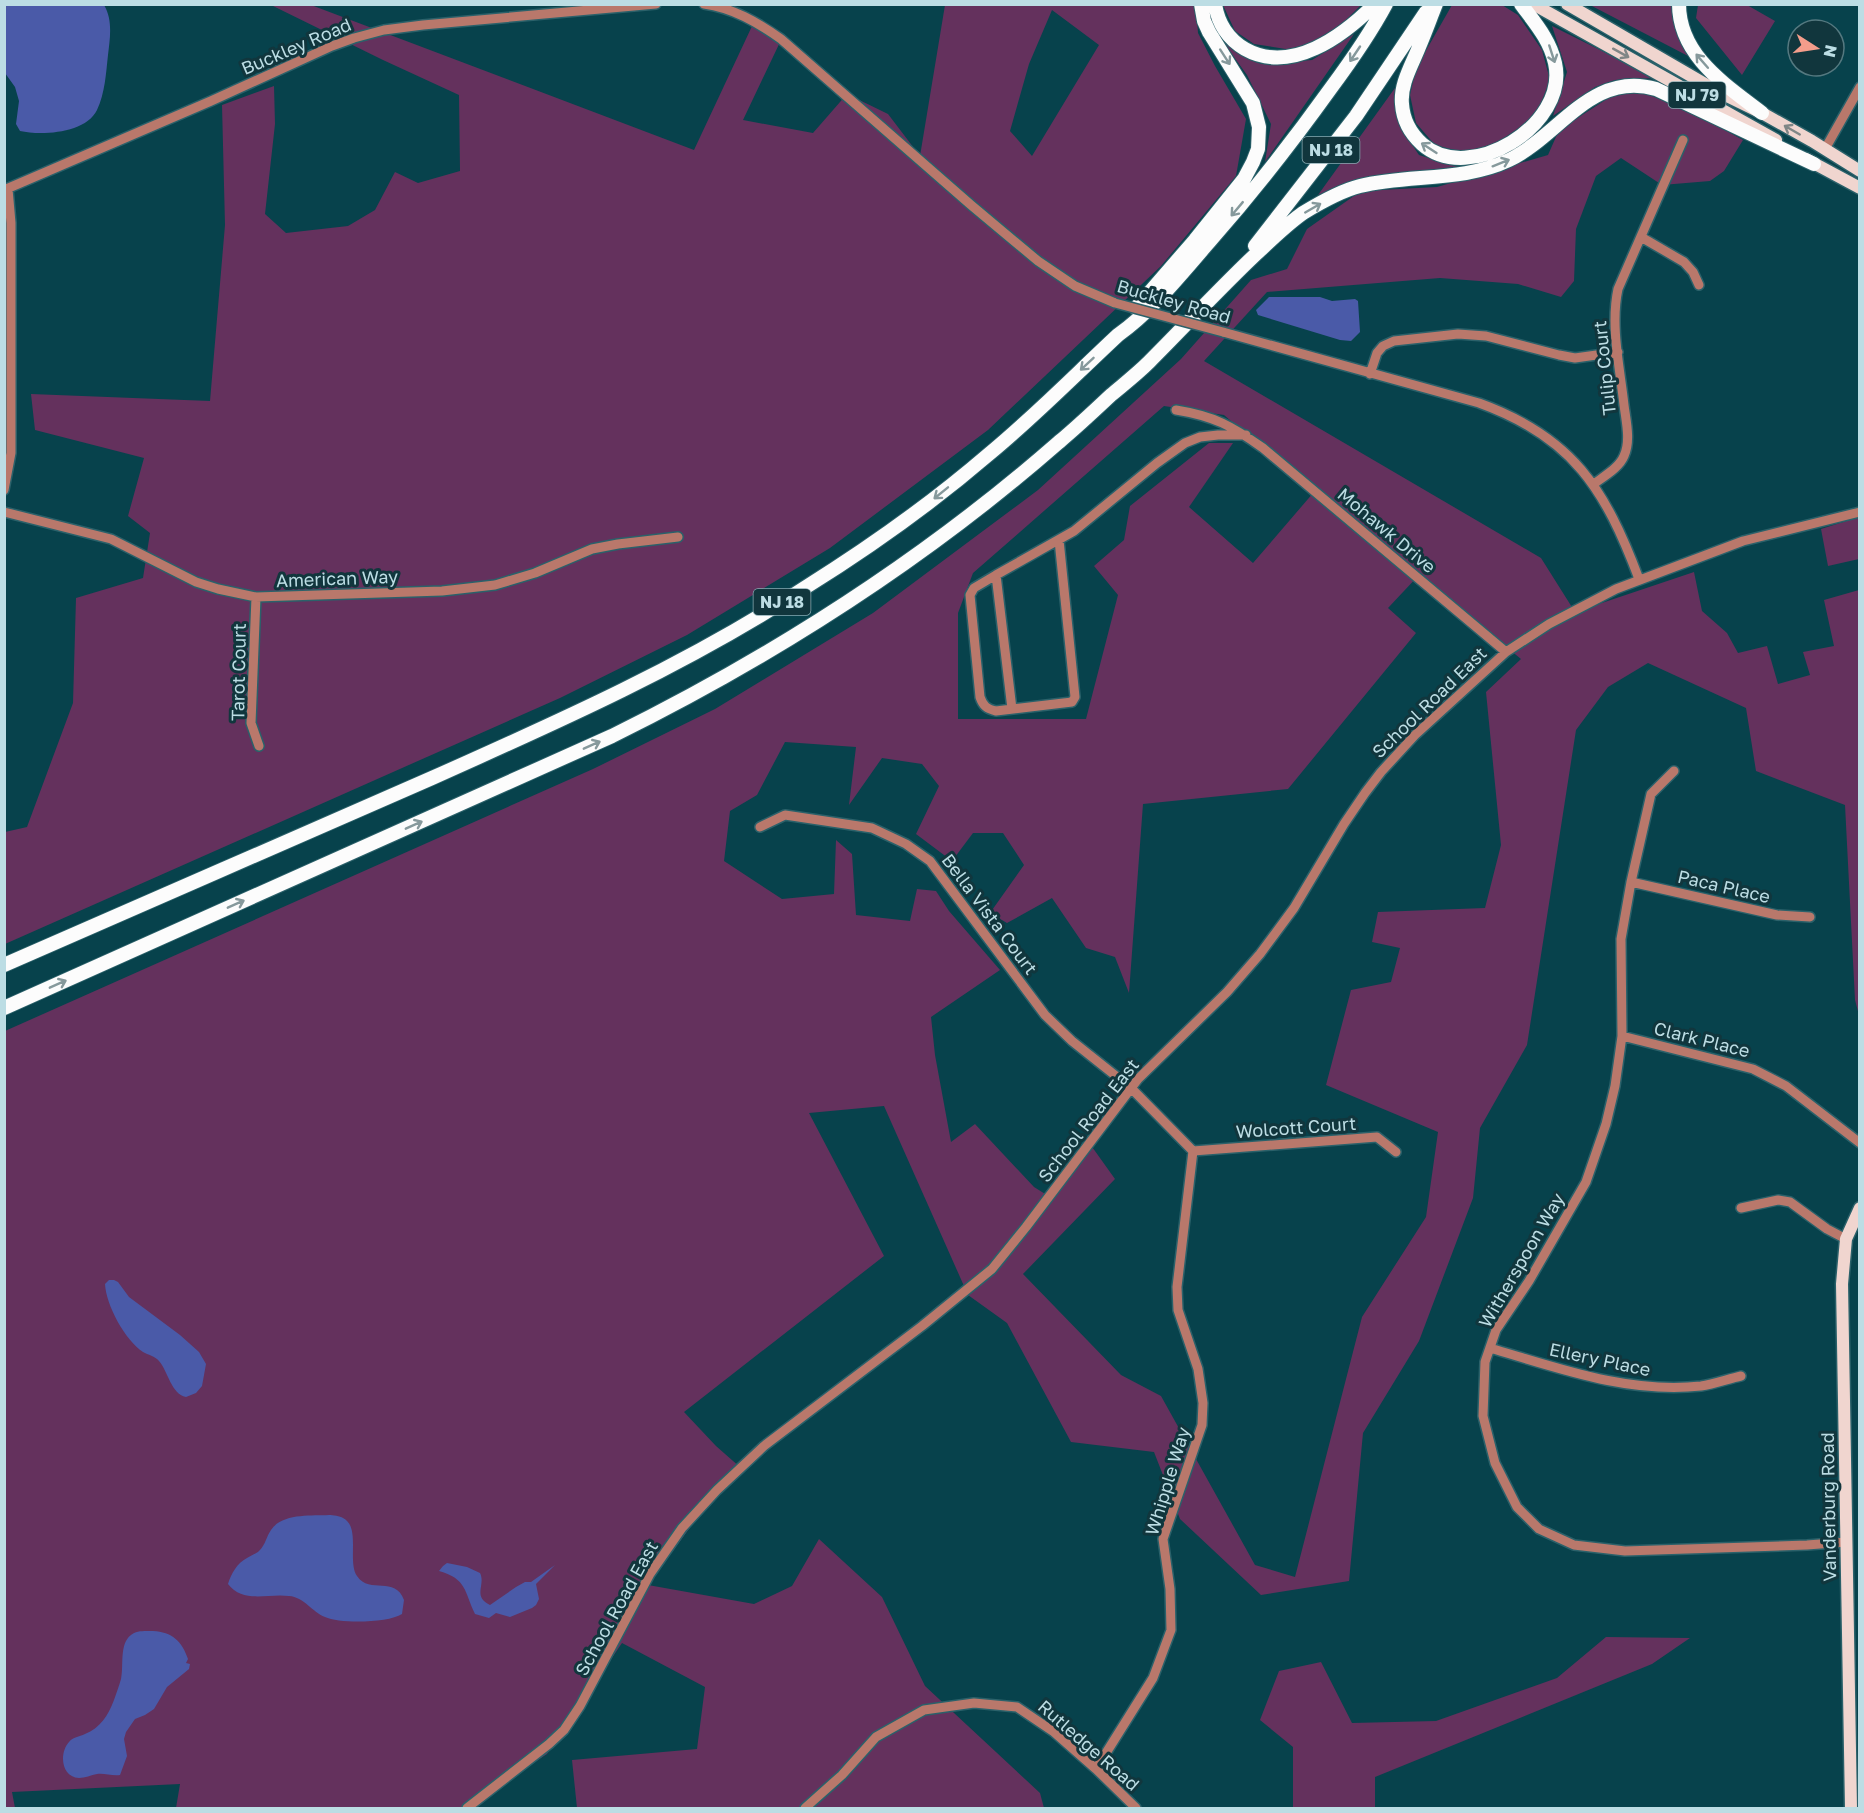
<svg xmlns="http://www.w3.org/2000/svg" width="1864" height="1813" font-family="'Golos Text',sans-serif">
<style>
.green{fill:#64315d;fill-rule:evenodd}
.water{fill:#4a5aa8}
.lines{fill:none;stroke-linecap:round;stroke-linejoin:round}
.minor-casing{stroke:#2b616a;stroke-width:12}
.major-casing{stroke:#2b616a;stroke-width:15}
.highway-casing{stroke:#2b616a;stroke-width:16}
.minor{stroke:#b9786b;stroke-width:9}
.major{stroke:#f0d5cf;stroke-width:12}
.highway{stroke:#fcfcfc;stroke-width:14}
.minor-bridge-casing{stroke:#2b616a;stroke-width:12;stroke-linecap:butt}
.minor-bridge{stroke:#b9786b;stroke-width:9}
.oneway{stroke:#808686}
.oneway2{stroke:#86999c}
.labels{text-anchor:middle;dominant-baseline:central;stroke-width:6;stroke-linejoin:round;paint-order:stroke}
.shield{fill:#11363d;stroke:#89abb2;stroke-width:1.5}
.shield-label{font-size:16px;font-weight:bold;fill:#bcdde4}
.street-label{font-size:18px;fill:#bcdde4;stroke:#11363d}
</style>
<rect width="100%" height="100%" fill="#07424c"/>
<path class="green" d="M271,5H311L694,150L753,24L782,38L743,120L813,133L847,94L888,114L920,156L945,5H1196L1198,33L1215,66L1246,119L1236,176L1161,266L988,430L830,548L687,635L560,698L5,944V832L27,827L73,703L76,598L143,578L150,533L128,516L144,458L35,430L31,394L210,401L225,225L222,105L274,86L275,124L265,214L286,233L348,226L375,210L395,172L418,183L460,171L459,95L383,60ZM1052,10L1099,45L1032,156L1010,131L1029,64Z
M1223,5H1361L1342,24L1298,51L1254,44L1235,31Z
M1452,5H1502L1518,15L1542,50L1550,80L1536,116L1494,145L1462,152L1435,145L1416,123L1410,95L1416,68Z
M1590,5H1676L1674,17L1688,56Z
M1747,5L1775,21L1742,75L1696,18L1698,5Z
M1552,26L1656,78L1615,80L1595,87L1553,116L1567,72Z
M1354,34L1265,162L1271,124L1247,75L1223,42L1261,64L1312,60Z
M1400,81L1399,125L1419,155L1458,167L1378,175L1346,184L1318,195Z
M1639,91L1690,111L1743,140L1724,171L1710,181L1662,185L1621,158L1596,176L1576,229L1574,281L1561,297L1518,284L1440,278L1267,292L1204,361L1541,558L1575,612L1694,572L1702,611L1727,633L1738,653L1767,646L1778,684L1810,675L1803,652L1834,646L1824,600L1859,590V1015L1855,1000L1845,805L1756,771L1746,708L1648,663L1608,687L1576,730L1527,1045L1480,1128L1473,1198L1419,1341L1363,1433L1349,1581L1261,1595L1180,1519L1154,1452L1071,1442L1007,1323L968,1295L884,1106L809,1113L884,1256L684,1412L716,1446L741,1468L721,1485L648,1585L754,1604L792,1586L819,1539L882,1597L925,1686L1040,1793L1044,1808H577L572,1760L697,1749L705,1687L622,1643L547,1754L465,1808H176L180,1784L12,1792L15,1808H5V1031L593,769L715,709L873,613L1038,490L1181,359L1251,280L1287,269L1307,229L1361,191L1437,187L1548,155L1559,130L1610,97ZM1164,406L1224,415L1314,492L1253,563L1189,507L1233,443H1209L1130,506L1124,540L1094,566L1118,595L1086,719H958V613L973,573ZM1419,575L1521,659L1486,692L1501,845L1485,908L1378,912L1372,942L1400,948L1391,982L1351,990L1326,1085L1438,1132L1426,1217L1362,1317L1295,1577L1255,1565L1161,1396L1121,1375L1023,1274L1115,1179L1090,1144L1050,1197L1034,1187L975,1124L951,1142L935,1055L931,1017L1000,970L949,911L936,891L917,889L910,921L856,915L852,854L836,840L834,894L782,899L724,861L730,811L757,795L785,742L856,747L849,805L882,758L922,764L939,786L916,834L952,861L973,833H1003L1024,865L990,913L1007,923L1052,898L1086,948L1115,957L1129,993L1143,804L1288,789L1416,633L1388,608Z
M1859,517V559L1828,566L1821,529Z
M1606,1637L1690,1638L1652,1664L1375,1777V1808H1293V1747L1260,1720L1279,1671L1321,1662L1352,1723L1436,1721L1557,1678Z"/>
<path class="water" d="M5,4L104,5C113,20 110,38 108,55C106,73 105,93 97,110C86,133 42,136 20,131L16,124L19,101L15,87L5,73Z
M1269,297H1320L1332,301L1355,299L1358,301L1360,332L1351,341L1340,340L1258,315L1256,310Z
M109,1280H114L118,1282L129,1297L180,1335L199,1352L206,1364L202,1386L196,1393L186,1397C171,1394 168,1371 159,1361C155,1356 148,1355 143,1352C125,1340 106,1305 105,1284Z
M329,1515C333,1515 340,1516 343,1518C361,1527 347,1561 357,1576C370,1595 395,1575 404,1600L402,1614C388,1623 340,1624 325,1617C312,1612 304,1597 289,1596C268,1593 243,1604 228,1584C231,1574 237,1563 247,1558C251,1555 256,1554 259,1551C266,1544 266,1537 271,1530C282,1513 311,1516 329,1515Z
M447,1563L467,1567L480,1573C486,1585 472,1596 490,1605L516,1587L525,1582H531L555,1565L536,1584L539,1599L536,1605L532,1608L510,1617L496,1613L489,1618L475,1614C464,1591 467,1579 439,1571L443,1566Z
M153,1631C172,1632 182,1641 188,1659L186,1663L190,1664L189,1669L167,1687L154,1709L145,1715L135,1719L126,1732L124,1739L127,1756L120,1775C112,1776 104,1773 97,1774C91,1775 85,1778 79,1778C61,1777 59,1753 69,1742C73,1737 79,1737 85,1734C100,1728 108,1716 114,1700C116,1694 119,1686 121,1679C124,1666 119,1644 131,1635C136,1630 146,1631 153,1631Z"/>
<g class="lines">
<defs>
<path id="minor" d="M704,4C733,8 757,22 781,39L971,205L1038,261L1075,286L1115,303
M1825,149L1860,87
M4,190L211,101L332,46L354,38L384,30L423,25L656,4
M1641,237L1684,262L1693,272L1699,285
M1223,332L1479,403C1573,437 1605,489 1639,579
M1370,374L1377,353L1383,346L1394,341L1458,334L1486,336L1559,355L1575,358L1618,352
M1176,410C1214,416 1232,426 1263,448L1506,652
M1594,484C1604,476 1619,468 1624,456C1631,441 1626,421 1624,405C1620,368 1610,326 1618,289L1683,140
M4,490L11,453V223L8,189
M4,512L111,539L196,582L218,589L256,597L442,591L495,585L535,573L592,549L618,544L678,537
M996,575L974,588L970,595L980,697C983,706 987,709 996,711L1072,702L1075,697L1059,540
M256,597L251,723L259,746
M1012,709L996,575L1074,531L1157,463L1185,443L1200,437L1218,435H1246
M1674,771L1651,794L1631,882L1621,939L1622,1036L1615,1086L1606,1124L1586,1182L1529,1281L1496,1330L1485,1362L1483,1416L1495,1463L1517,1507L1539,1529L1574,1545L1625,1551L1807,1545L1846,1542
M760,827L785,815L872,828L906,844L930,861L1045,1015L1072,1041L1131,1088L1193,1151
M1631,882L1777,915L1810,917
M1622,1036L1753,1069L1786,1086L1860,1143
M1193,1151L1377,1137L1396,1152
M1741,1208L1778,1200L1790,1202L1827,1229L1846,1239
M1490,1348C1558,1368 1628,1394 1701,1386C1714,1384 1728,1379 1741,1376
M1096,1769L1153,1678L1171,1630L1170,1589L1163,1539L1202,1425L1203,1403L1198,1369L1178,1310L1177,1287L1193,1151
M467,1808L549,1744L564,1730L580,1706L650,1574L682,1528L717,1490L764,1446L922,1326L992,1269L1026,1227L1138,1079L1227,992L1260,954L1294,908L1344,824L1365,793L1381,772L1415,735L1506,652L1549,624L1616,589L1743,541L1860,512
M805,1808L842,1775L876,1737L924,1710L974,1703L1017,1707L1054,1732L1096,1769L1136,1808"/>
<path id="major" d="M1533,4L1776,140
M1567,4L1717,91L1762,113L1812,141L1860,171
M1806,159L1860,188
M1851,1808L1842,1284L1846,1239L1860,1208"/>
<path id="highway" d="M1215,4C1218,23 1228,39 1245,49C1291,75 1343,36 1375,4
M1436,4C1430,19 1425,33 1419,47C1412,65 1400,84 1402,104C1403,120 1410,133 1422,144C1469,186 1569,125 1555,63C1550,40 1535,23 1521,4
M1679,4C1679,56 1726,85 1762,113
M1255,246L1356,116L1426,12
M1136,308L1195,240L1244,179L1253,162L1258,149L1259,127L1253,103L1209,32L1204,21L1201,4
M4,965C147,902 289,841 432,778C560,721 688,664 806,587C870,547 932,503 989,454C1034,417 1075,375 1118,335C1153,310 1181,274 1210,241C1253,192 1293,141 1331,88C1351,61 1370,34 1386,4
M4,1008L612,736C774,656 923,561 1059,442C1077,427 1094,411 1111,395C1124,384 1137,374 1149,362C1185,326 1219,289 1256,254C1271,240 1286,225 1303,213C1321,202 1340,191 1360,186C1409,174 1463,182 1509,160C1559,136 1592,70 1656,89L1814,164"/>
</defs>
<use href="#minor" class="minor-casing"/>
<use href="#major" class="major-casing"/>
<use href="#highway" class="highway-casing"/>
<use href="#minor" class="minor"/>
<use href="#major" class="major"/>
<use href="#highway" class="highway"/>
<defs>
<path id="minor-bridge" d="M1115,303L1223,332"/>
</defs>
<use href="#minor-bridge" class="minor-bridge-casing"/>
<use href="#minor-bridge" class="minor-bridge"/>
</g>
<defs><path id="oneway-shaft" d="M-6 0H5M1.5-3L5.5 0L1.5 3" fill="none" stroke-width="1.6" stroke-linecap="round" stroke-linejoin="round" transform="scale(1.5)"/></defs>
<g class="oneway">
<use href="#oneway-shaft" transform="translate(1621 53) rotate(29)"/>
<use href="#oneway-shaft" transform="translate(1792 130) rotate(-150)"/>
</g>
<g class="oneway2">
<use href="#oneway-shaft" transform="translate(1355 54) rotate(124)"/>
<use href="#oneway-shaft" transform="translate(1552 54) rotate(72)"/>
<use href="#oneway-shaft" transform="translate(1225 57) rotate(57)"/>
<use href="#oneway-shaft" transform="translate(1702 61) rotate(-131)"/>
<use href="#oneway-shaft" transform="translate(1429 148) rotate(-147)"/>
<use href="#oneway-shaft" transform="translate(1501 163) rotate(-22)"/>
<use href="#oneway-shaft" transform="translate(1313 208) rotate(-30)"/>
<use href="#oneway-shaft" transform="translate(1237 209) rotate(130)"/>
<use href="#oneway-shaft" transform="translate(1087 364) rotate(137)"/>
<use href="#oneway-shaft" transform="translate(941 493) rotate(141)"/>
<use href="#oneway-shaft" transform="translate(592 745) rotate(-24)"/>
<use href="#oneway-shaft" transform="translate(414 825) rotate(-24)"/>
<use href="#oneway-shaft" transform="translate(236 904) rotate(-24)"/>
<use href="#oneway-shaft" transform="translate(58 984) rotate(-24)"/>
</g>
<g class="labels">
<g class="shield">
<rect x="1668.5" y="82" width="57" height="26" rx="4.5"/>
<rect x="1302.5" y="137" width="57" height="26" rx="4.5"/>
<rect x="753.5" y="589" width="57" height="26" rx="4.5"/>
</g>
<g class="shield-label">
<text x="1697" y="95">NJ 79</text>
<text x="1331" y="150">NJ 18</text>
<text x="782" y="602">NJ 18</text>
</g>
<g class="street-label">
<text transform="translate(296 46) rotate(-23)">Buckley Road</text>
<text transform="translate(1174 301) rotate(16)">Buckley Road</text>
<text transform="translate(1604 368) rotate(-96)">Tulip Court</text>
<text transform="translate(1387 530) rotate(40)">Mohawk Drive</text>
<text transform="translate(337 578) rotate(-2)">American Way</text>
<text transform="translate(238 672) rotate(-89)">Tarot Court</text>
<text transform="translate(1429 702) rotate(-44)">School Road East</text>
<text transform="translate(1724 886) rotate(13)">Paca Place</text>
<text transform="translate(990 914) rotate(53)">Bella Vista Court</text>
<text transform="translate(1702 1039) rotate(14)">Clark Place</text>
<text transform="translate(1088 1120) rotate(-52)">School Road East</text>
<text transform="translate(1296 1127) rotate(-4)">Wolcott Court</text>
<text transform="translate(1521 1260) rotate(-60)">Witherspoon Way</text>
<text transform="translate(1600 1359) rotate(12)">Ellery Place</text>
<text transform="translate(1167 1481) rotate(-73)">Whipple Way</text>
<text transform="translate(1828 1507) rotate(-91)">Vanderburg Road</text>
<text transform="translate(616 1608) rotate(-61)">School Road East</text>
<text transform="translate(1089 1745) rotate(41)">Rutledge Road</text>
</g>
</g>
<rect width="1864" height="1813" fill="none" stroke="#bcdde4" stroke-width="12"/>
<g transform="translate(1816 48) rotate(102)"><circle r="28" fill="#11363d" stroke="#557980" stroke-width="1.5"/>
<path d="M0-4.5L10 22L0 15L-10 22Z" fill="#f49d8b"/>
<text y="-9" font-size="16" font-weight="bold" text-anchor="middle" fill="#bcdde4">N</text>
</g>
</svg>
